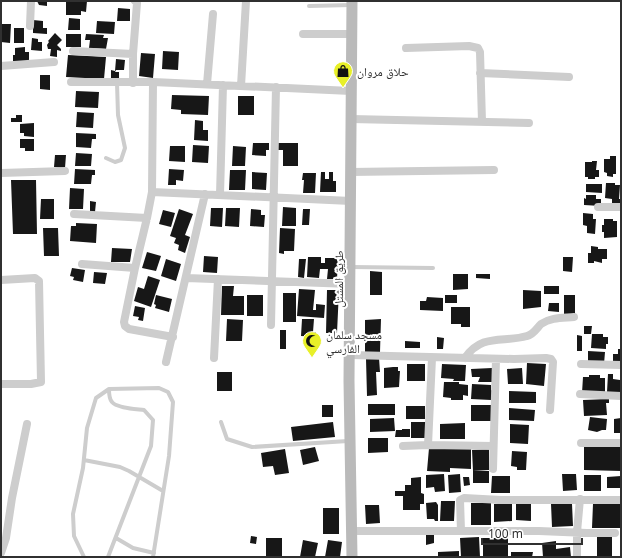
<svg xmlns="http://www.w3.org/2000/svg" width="622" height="558" font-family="'Noto Sans','Noto Naskh Arabic',sans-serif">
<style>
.building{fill:#171717}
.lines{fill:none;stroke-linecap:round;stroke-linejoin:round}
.service{stroke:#cdcdcd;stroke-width:4}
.minor{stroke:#cdcdcd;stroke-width:8}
.secondary{stroke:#bababa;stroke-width:11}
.labels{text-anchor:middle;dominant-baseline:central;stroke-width:4;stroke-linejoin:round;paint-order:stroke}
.poi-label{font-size:12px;fill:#303030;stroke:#fff;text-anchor:start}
.street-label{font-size:12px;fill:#303030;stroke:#fff}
</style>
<rect width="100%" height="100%" fill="#fff"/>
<path class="building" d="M37,1H47V6L39,5Z
M66,1H87L86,12L81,11V15H66Z
M118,8L130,9V21H117Z
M69,18L80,19V30H68Z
M33,20L43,21V28H47V34L33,33Z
M97,21L115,22L114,34L96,33Z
M1,24H11L10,43L1,42Z
M14,28H24V43H14Z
M55,33L62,40L57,45L61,49V51L57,50V57L50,56L51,49H48L47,45L49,42L48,41Z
M66,34H81V47H66Z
M86,34L104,35L103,38H108L106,49L89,48L90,40H85Z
M32,38L38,39V42H42V51L31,50Z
M25,47V52H29V61L13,62V55H15V48Z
M163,51L179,52L178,70L162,69Z
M141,53L155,54L153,78L139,76Z
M68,55L106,57L104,79L66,77Z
M116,59L125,60L124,70H116L115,72H119V80H111V70L115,71Z
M40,75H50V90L40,89Z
M76,91L99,92L98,108L75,107Z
M172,95L209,96L208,115L181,114V110L171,109Z
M238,96H254V115H238Z
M77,112L94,113L93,128L76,127Z
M16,115H22V122H11V118H16Z
M195,120L203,121V130H208V141L194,140Z
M34,123V137L24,136V133H20V124Z
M76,133L96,134V139H92L91,148L76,147Z
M20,139H34V151H25V148H20Z
M253,143H269V150H266V156L252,155Z
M278,143H298V166H283V150H278Z
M193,145L209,146L208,163L192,162Z
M170,146H185V162L169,161Z
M233,146L246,147L245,166H232Z
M76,153L92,154L91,166H75Z
M55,155H66L65,168L54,167Z
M610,156H616V174H613V177L607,176V173L604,172V159H610Z
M592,161H597L596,170H599V177H595V179H588V177H585V162H592Z
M75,169L95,170V175H92L91,184H74Z
M169,169L184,170L183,181L176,180V185H168Z
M230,170H246L245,190H229Z
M252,172L267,173L266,190L252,189Z
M321,172H325V179H329V172H333V181H336V192H320Z
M303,173H316L315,193H303L304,180H302Z
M11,180H36L37,234H13Z
M606,183H615V185H620L619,199H621V205H612V199L605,198Z
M586,184H602V193L586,192Z
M70,188L84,189L83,209H69Z
M586,195H596V199H601V206L584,205V198L586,199Z
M41,199H54V219H40Z
M90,201L96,202L95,212L90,211Z
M283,207L296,208V226H282Z
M211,208H223L222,227L210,226Z
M226,208H240L239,227L225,226Z
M179,209L193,214L185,235L190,237L185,253L178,250L179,245L174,243L176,238L170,236Z
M251,209L261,210V215H265L264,227L250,226Z
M303,209H310L309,225H302Z
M163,210L175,213L171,227L159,224Z
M583,213L593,214V219H596L595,234L587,233V226L583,225Z
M604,219H613V221H617V237L604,238V232H602V225H604Z
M76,223L97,224L96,243L70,241L71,226H76Z
M43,228H58L59,256H44Z
M280,228L295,229L294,251H284V254L279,253Z
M591,246L598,247V249H607V259H602V263L594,261V263H588V253H591Z
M112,248L132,249L130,262H111Z
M147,252L161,256L156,271L142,268Z
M204,256L218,257L217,273L203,272Z
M308,257H321V263H325V258H338L337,279H327L328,269H320L319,278L307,277Z
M563,257H573L572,272L563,271Z
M166,259L181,264L176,281L161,276Z
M299,259H306L304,278L298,277Z
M72,268L85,270L83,282L73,280L74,277L70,276Z
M370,271L382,272V295H370Z
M94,272L107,273L105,284L93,283Z
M453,274H468V289L453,290Z
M476,274H490V279L476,278Z
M148,276L160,280L151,307L134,301L138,287L144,289Z
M222,286H234L233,296H244V315H221Z
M544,286H559V294H544Z
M299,289L315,290L313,310H316V304L325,305L324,318L297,316Z
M327,290H339L337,333H326Z
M523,290L541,291V307L523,309Z
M283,293H296V322H283Z
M156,295L172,299L169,312L155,308L156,305L154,304Z
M247,295H263V316H247Z
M445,295H457V303H445Z
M564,295H575V315H564Z
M427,297L443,298V311L420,310V301H426Z
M549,303H559V312L548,311Z
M135,306L145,308L143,321L138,320L139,317L133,316Z
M451,307H470V327H461V324H451Z
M227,319L243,320L242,341H226Z
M302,319H314L313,332H316V337L301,336Z
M381,319L380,352H365V320Z
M584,326H592L591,334H584Z
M280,330H286V349H280Z
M592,334H603V337H608V344H606V349L591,348Z
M577,335L582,336V351H577Z
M437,337L444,338L443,349H437Z
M405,341L420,342V348H405Z
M618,349H621V364L613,363V354H618Z
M588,351L605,352L604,364H588Z
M379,358L380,372H376L377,395L367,396L366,359Z
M527,363L546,364L544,386L526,384Z
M407,364H425V381H407Z
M442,364L466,365L465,381H453L454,379L441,378Z
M393,367H398V371H400L399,387L384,388V368Z
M492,368V382H478L480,377H472L471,369Z
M522,368L523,384H508L507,369Z
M217,372H232V391H217Z
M608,374H613V379L620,380V393L607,392Z
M589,375H600V378H605V394L582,393L583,377H589Z
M444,382H459V384L468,385V396L463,395V400H451V398L443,397Z
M472,384L491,385V390L493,391V398H491V400L471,399Z
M509,391L536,392V403H509Z
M609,399V403H606L607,415L584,416L583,400Z
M368,404H395V415H368Z
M322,405H333V417H322Z
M471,405H491V421H471Z
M406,406H425V419H406Z
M509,408L535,410L534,421L509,420Z
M590,417L607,419L606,430H602L597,432L588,430Z
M394,418L395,431L370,432V419Z
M621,418V433H614V419Z
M333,422L335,437L293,441L291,427Z
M411,422H428V438H411Z
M465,423V439H440V424Z
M510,424L529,425L528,444L510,443Z
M402,429H410V437H395L396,430H402Z
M368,438H388V452L368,453Z
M584,446L621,447V471L584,470Z
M315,447L319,461L303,465L300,450Z
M429,448L471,449V469L450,468V472L427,471Z
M285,449L289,473L275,475L273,466L263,467L261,453Z
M489,449V470L473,471L472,450Z
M512,451L527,452L526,470H517V467L511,466Z
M473,471H489V483H473Z
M444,474L445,491L435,492L434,487L426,488V475Z
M460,474L461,492L449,493L448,475Z
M562,474H576L577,490L563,491Z
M584,475H601V491H584Z
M492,476H510V493H491Z
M621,476V488H607V477Z
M421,477V493L424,494V504H420V510H403V496H395V491H405V485H411V478Z
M463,477H469L470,485L464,486Z
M441,501H455L454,521H440Z
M436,502L438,505V521H435L434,519H427L426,503Z
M516,502L531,503V521L516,520Z
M471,503H491V525H471Z
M512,503V521L494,522V504Z
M551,504H572L573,526L552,527Z
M593,504H621V528H592Z
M365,505H379L380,523L366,524Z
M323,508H339V534H323Z
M426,534H434V543L426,545Z
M251,536L257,537L256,544L250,543Z
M597,536H612V557H597Z
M479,537L480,557H461L460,538Z
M266,538H282V557H266Z
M483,538H508V557H483Z
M303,540L318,543L315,557H300Z
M328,540L342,542L340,557H325Z
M556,541V549L570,547L571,557H543L542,543Z
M459,551V557H438V552Z
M511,552H533L532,557H511Z"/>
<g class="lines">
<path class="service" d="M309,6L351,5
M106,158L115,162L121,160L125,148L118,115L117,83
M351,267L433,268
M221,422L227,439L252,447L348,441
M84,460L120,467L129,471L163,491
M116,538L133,548L154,553
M84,557L74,536L73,514L83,468L87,428L96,398L109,389L159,388L168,392L173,402L169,456L153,557
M108,557L151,446L153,420L144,410C137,409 116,408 112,402C109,399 109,394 109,389"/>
<path class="minor" d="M30,26L31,1
M303,34H351
M406,48L469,46L478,48L480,52L482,122
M73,51L133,54
M1,66L54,62
M480,73L569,77
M71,82H153L351,91
M153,82L152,192L147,218L135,268L124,322L125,326L129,329L173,337
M133,83V54L137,3L135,1
M207,84L213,14
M241,86L246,1
M351,119L529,123
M350,172L494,170
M1,173L65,171
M152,192L351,201
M220,195L223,85
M598,207H621
M74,214L147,218
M82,264L135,268
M186,278L351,284
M1,280L35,278L39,281L41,382L31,384H1
M271,325L276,87
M350,355L514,359L546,358L551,359L553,362L550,410
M214,358L218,279
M465,358C482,333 503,343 527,336C533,335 537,328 541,324C551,317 563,318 574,317
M166,362L205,194
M581,364L621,365
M580,394L621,396
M581,443H621
M428,445L493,446
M403,446L428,445L432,358
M493,469L496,359
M352,531H539L587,533H615
M461,531L460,500L464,498L501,500H621
M1,553L6,538L12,498L27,424
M577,557V532L580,499"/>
<path class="secondary" d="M352,1L349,381L352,557"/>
</g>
<defs>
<symbol id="shop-pin" viewBox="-11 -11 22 30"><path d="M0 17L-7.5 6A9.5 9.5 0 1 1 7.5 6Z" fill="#e8f028" stroke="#fff"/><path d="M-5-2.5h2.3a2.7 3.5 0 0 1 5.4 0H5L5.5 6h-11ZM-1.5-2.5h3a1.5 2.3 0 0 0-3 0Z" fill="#111"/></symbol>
<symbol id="mosque-pin" viewBox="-11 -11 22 30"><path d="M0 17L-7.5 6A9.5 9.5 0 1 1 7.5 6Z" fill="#e8f028" stroke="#fff"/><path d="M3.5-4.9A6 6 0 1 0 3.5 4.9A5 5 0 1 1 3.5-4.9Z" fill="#111"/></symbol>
</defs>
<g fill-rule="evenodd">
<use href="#shop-pin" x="332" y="60" width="22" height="30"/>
<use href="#mosque-pin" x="301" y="330" width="22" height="30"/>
</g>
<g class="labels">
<g class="poi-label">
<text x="357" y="71">حلاق مروان</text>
<text x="326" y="334">مسجد سلمان<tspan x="326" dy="14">الفارسي</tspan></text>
</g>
<g class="street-label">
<text transform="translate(338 279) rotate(-90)">طريق المشتل</text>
</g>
</g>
<rect width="622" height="558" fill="none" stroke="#303030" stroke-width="4"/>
<path d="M482 538v6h100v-6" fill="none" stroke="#303030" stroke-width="2"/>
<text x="488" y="538" font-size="12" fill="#303030" stroke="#ffffff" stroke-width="3" paint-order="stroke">100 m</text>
</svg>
